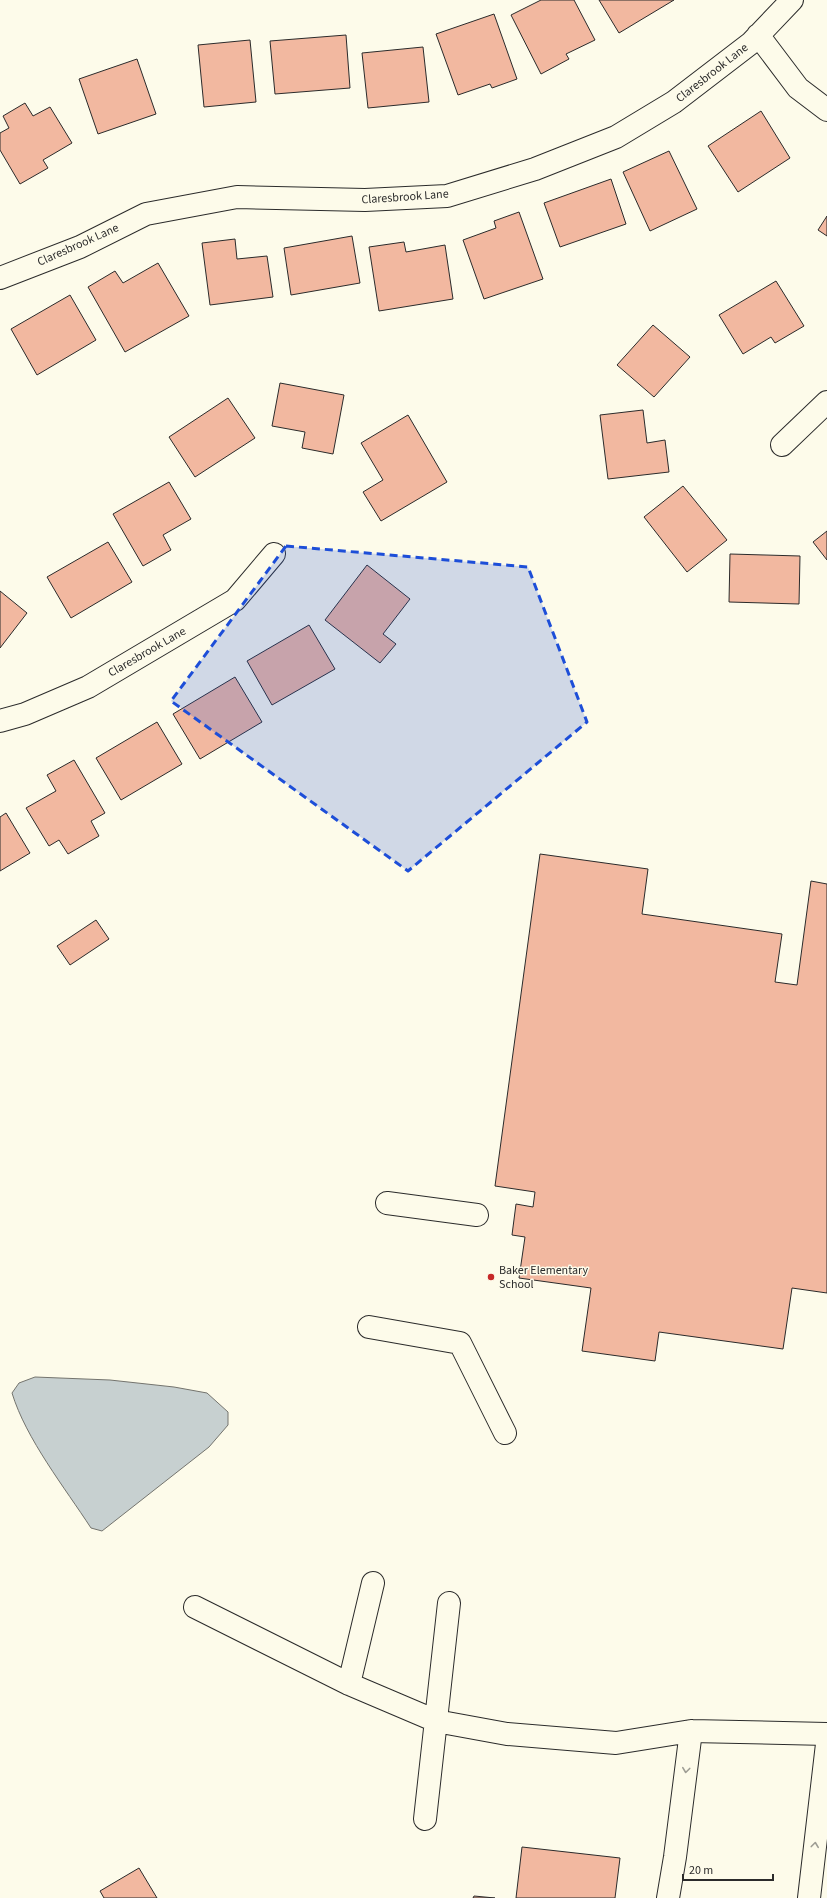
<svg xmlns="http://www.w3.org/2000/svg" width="827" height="1898" font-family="'Source Sans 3',sans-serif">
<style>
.water{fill:#c7d0d0;stroke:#74746e}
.building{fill:#f2b8a0;stroke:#2b2b2b}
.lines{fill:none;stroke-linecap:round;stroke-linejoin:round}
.minor-casing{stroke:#2b2b2b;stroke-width:24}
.minor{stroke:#fdfbea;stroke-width:22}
.oneway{stroke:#9e9d94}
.marked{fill:#1d4ed8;fill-opacity:0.2;stroke:#1d4ed8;stroke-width:3;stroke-dasharray:8 5;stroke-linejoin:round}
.poi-dot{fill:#c62828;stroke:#fdfbea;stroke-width:1.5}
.labels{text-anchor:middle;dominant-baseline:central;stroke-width:3;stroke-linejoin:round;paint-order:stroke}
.street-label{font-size:12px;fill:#2b2b2b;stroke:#fdfbea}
.poi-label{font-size:12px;fill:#2b2b2b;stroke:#fdfbea;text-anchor:start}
</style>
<rect width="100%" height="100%" fill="#fdfbea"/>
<path class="water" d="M35,1377L110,1380L174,1387L207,1393L228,1412V1425L209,1447L102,1531L91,1528C65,1488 26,1439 12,1393L19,1383Z"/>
<path class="building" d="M541,0H574L595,40L566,54L569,59L541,74L511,15Z
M599,0H674L619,33Z
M494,14L517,79L492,88L490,84L458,95L436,34Z
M346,35L350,88L275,94L270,41Z
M250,40L256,102L204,107L198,45Z
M423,47L429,102L368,108L362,53Z
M137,59L156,114L98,134L79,79Z
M25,103L33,116L50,107L72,143L43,160L48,168L20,184L0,150V133L9,128L3,116Z
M761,111L790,158L738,192L708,146Z
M669,151L697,209L650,231L623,172Z
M611,179L626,224L560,247L544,203Z
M519,212L543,279L484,299L463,240L496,228L494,221Z
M827,216V236L818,230Z
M352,236L360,283L291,295L284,248Z
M235,239L237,259L267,256L273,297L210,305L202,243Z
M404,242L406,252L445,245L453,299L379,311L369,247Z
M158,263L189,316L125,352L88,287L115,271L123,283Z
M776,281L804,326L775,343L771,337L743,354L719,315Z
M70,295L96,340L37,375L11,329Z
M653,325L690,357L654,397L617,365Z
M280,383L344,395L333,454L302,448L305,432L272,426Z
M228,398L255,438L195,477L169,437Z
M643,410L647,443L665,440L669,472L608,479L600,415Z
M408,415L447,482L381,521L363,492L383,480L361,443Z
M169,482L191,519L163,535L171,550L143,566L113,514Z
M683,486L727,540L687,572L644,517Z
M827,531V560L813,542Z
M108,542L132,582L71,618L47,577Z
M730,554L800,556L799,604L729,602Z
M367,565L410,599L383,634L396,644L380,663L325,620Z
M0,591L27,613L0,648Z
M309,625L335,669L272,705L247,661Z
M235,677L262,722L200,759L173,714Z
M157,722L182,764L121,800L96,758Z
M74,760L105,813L91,821L99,836L68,854L59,840L49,846L26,808L56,791L47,775Z
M6,813L30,853L0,871V817Z
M540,854L648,869L642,914L782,934L775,982L797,985L811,881L827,884V1293L792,1288L783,1349L659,1332L655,1361L582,1351L591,1288L519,1278L525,1237L512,1235L516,1204L533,1207L535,1192L495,1186Z
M96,920L109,939L70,965L57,946Z
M522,1847L620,1858L615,1898H516Z
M139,1868L157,1898H104L100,1891Z
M474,1896L495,1898H473Z"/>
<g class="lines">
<defs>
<path id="minor" d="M758,35L798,88L827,110
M0,278L80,247L146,214L237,197L365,200L447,196L535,169L616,137L674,102L751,43L792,0
M782,445L827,402
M0,721L25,714L88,687L235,600L274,554
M387,1203L477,1215
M369,1327L460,1343L505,1433
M195,1607L349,1684L436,1721L507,1734L616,1743L691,1731L827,1734
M349,1684L373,1583
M425,1819L449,1603
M668,1898L675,1857L691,1731
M809,1898L827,1744"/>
</defs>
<use href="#minor" class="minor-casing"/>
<use href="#minor" class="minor"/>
</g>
<defs><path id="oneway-chevron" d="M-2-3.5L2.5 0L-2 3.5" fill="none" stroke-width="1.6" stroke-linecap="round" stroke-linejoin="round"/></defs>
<g class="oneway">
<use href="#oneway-chevron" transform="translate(686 1770) rotate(97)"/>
<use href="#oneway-chevron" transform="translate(815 1845) rotate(-83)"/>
</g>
<path class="marked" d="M286,546L528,567L587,722L408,871L171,701Z"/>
<circle class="poi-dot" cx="491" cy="1277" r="4"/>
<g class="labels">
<g class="street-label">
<text transform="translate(712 73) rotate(-38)">Claresbrook Lane</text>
<text transform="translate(405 197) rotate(-4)">Claresbrook Lane</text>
<text transform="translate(78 245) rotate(-24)">Claresbrook Lane</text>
<text transform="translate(147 652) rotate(-30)">Claresbrook Lane</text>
</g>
<g class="poi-label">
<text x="499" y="1270">Baker Elementary<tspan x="499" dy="14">School</tspan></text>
</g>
</g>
<path d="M683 1874v6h90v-6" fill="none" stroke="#2b2b2b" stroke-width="2"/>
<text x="689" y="1874" font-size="12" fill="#2b2b2b" stroke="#fdfbea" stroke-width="3" paint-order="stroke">20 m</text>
</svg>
